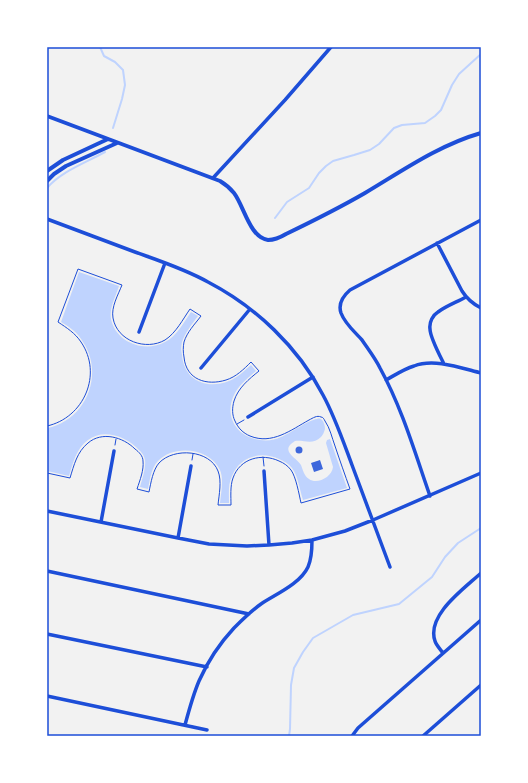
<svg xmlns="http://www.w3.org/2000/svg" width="528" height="783" font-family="Signika,sans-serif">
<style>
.water{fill:#bfd3fe}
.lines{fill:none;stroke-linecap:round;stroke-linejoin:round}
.stream{stroke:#bfd3fe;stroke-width:2}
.building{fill:#3d67dc}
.path{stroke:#1d4ed8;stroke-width:1}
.minor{stroke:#1d4ed8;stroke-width:3.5}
.tertiary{stroke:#1d4ed8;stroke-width:4}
.neatline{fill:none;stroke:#1d4ed8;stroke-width:1.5}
</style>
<rect width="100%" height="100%" fill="#f2f2f2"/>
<path class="water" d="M79,272L119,286C116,296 109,308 111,319C116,343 145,353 165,342C177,336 184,322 191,312L198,316C192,324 185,333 182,342C181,346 181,351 182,355C184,380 206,390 229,381C237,378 244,371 251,365L256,371C249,377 240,384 235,393C223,415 236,437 260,440C268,441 275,440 281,437C291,433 308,420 317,419C319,418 321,419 322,420C324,422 325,426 325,429C324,432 323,435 321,437C313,445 305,440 295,441C279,451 296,457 301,465C303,470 304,476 309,479C317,485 332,477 333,467L326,443L327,440L330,439L347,488L303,500C300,491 298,476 292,468C289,464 284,461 279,459C261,451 240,456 232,476C228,484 229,494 229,503H220C221,493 224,479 220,470C210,448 174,444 158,461C151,468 150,480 148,489L140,487C142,479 146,469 145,460C144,454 140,451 136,447C123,435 102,429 88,440C76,449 73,463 69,476L47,471V428C85,421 105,375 83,342C78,333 70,327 61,322Z"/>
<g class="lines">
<path class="stream" d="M100,47L104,56L115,62L123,70L125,85L122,99L113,128
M47,188C62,171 85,163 105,152
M275,218L287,202L309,188L319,173L326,166L333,161L354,155L370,150L379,144L394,128L402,125L425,123L435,116L441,110L452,85L459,74L481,54
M289,736L290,729L291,685L294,668L303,652L313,638L353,615L399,604L432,577L445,557L458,543L481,528"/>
</g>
<path class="building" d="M295.5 450a3.5 3.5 0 1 1 7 0a3.5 3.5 0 1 1-7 0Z
M320,460L323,469L314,472L311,463Z"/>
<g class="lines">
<path class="path" d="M237,424L244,420
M47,426C84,418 103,374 81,342C75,333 67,328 58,322L78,269L122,285C118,295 111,307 113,318C117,341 146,351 165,340C176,333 183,319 190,309L201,316C195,324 187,332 184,342C183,347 183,352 184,357C186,380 207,386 226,380C236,377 244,369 251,362L259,371C249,379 238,388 234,401C232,408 232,415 235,421C238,428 243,433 250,436C272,445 291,430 309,420C313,418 317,415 321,417C323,417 324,419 325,421C330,428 332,438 335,446C340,461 345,475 350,489L301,503C299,494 296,477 291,470C288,466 284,463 279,461C262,453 240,458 233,478C230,486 231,497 231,505H218C219,495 222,481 218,471C210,450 174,447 159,463C153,470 151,482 149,492L137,489C140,480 144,470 143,461C143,456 139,452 135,449C123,437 102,431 88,443C77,452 74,465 70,478L47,473
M115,445L116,439
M263,457L264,466
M192,460L193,454"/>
<path class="minor" d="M213,178L285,100L331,47
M47,219C76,230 106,241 135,252C160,261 185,269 208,282C256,307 298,347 323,395C335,417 343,441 352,465C365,499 377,533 390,567
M437,243L462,291C467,299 473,304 481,308
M139,332L165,263
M444,364C440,356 430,337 430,329C429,322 433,315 438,312C446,306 457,302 466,297
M201,368L250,309
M386,380C395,375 404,369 414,366C434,358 461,368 481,373
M248,417L313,377
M264,471L269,545
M430,496C415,453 402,408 380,368C375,358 368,349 362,340C355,332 345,324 341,313C338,304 343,296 350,290L481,220
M47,511L178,538L209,544L247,546L269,545L292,543L312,540L345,531L373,520L481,473
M101,522L114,451
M178,538L191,466
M47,571L249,614
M47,634L207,667
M443,653C441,650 436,645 435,641C426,615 465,588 481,573
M47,696L207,730
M185,725C189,710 193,695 199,681C207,663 220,643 234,628C242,620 251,611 261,604C276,594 300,584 308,567C312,558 312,549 312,540
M352,736L358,728L481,620
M423,736L481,685"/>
<path class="tertiary" d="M47,116L95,134L220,181C225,184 230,188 234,193C244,206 250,238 268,240C275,240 281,237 286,234C313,221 339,208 365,193C402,171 439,145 481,133
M47,171L63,160L108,139
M47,181L54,174L66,166L117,143"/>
</g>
<rect width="528" height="783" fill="none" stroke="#ffffff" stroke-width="96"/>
<rect x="48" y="48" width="432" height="687" class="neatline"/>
</svg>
